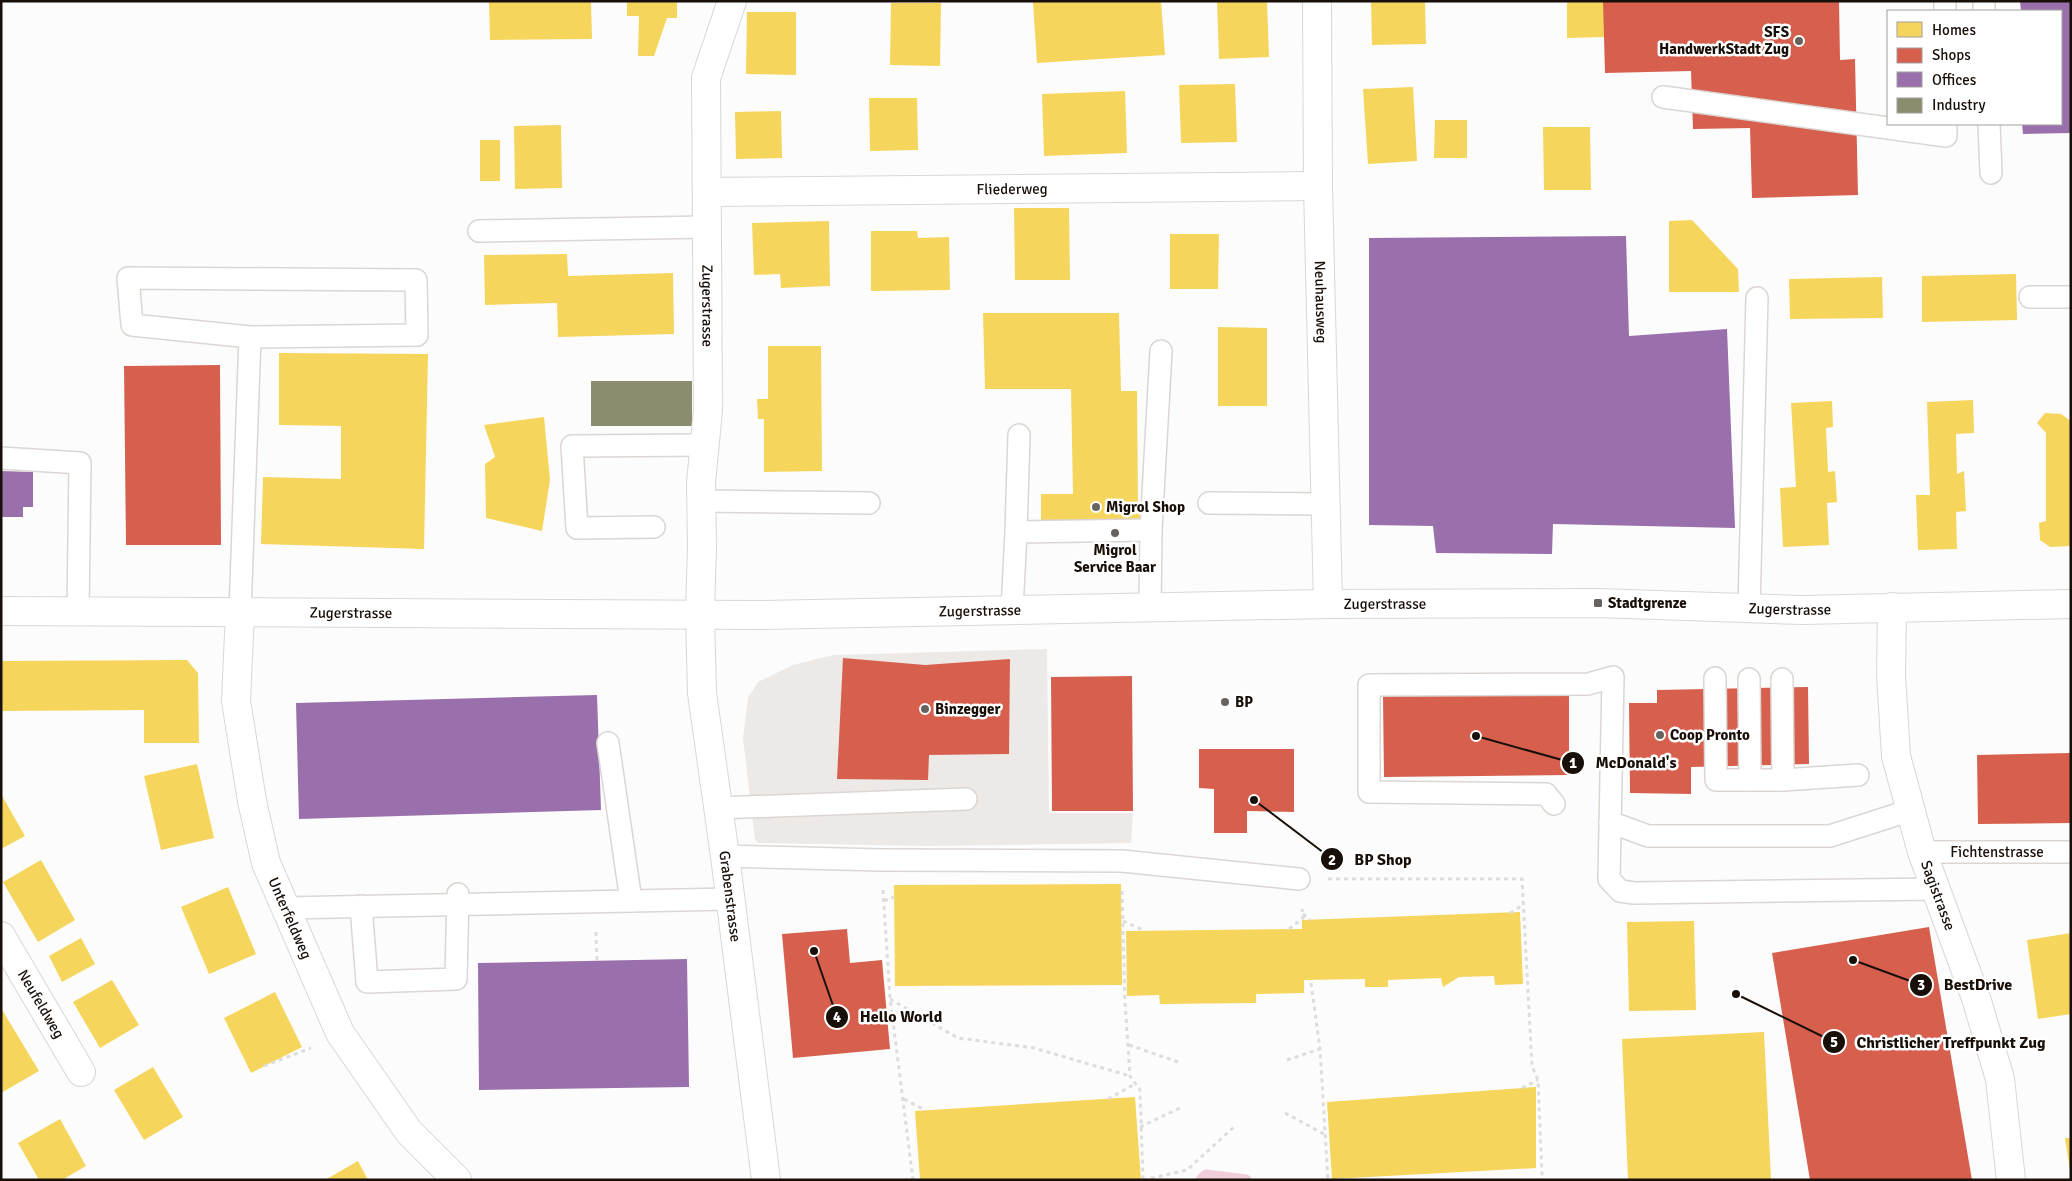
<svg xmlns="http://www.w3.org/2000/svg" width="2072" height="1181" font-family="Signika,sans-serif">
<style>
.built{fill:#ede9e7}
.homes{fill:#f6d55c}
.shops{fill:#d6604d}
.offices{fill:#9970ab}
.industry{fill:#8c8c6e}
.lines{fill:none;stroke-linecap:round;stroke-linejoin:round}
.stream{stroke:#efcdda;stroke-width:11}
.service-casing{stroke:#dcd6d3;stroke-width:24}
.minor-casing{stroke:#dcd6d3;stroke-width:30}
.secondary-casing{stroke:#dcd6d3;stroke-width:30}
.path{stroke:#dedddd;stroke-width:3;stroke-dasharray:4 4;stroke-linecap:butt}
.service{stroke:#fff;stroke-width:21}
.minor{stroke:#fff;stroke-width:28}
.secondary{stroke:#fff;stroke-width:28}
.poi-dot{fill:#68625e;stroke:#fff;stroke-width:2}
.labels{text-anchor:middle;dominant-baseline:central;stroke-width:5;stroke-linejoin:round;paint-order:stroke}
.poi-label{font-size:15px;font-weight:bold;fill:#190f09;stroke:#fff;text-anchor:start}
.street-label{font-size:15px;fill:#190f09;stroke:#fff}
.leader{fill:none;stroke:#190f09;stroke-width:2}
.callout-dot{fill:#190f09;stroke:#fff;stroke-width:2}
.mark-label{font-size:15px;text-anchor:middle;font-weight:bold;fill:#fff}
.callout-label{font-size:16px;text-anchor:middle;font-weight:bold;fill:#190f09;stroke:#fff;stroke-width:5;stroke-linejoin:round;paint-order:stroke}
</style>
<rect width="100%" height="100%" fill="#fcfcfc"/>
<path class="built" d="M1047,649L1049,813H1133L1131,843L927,846L758,843L755,840L743,738L748,698L758,682L793,665L834,655Z"/>
<path class="homes" d="M489,1H591L592,39L490,40Z
M627,1H677V18H667L654,56H638L639,16H627Z
M1053,1H1161L1165,55L1037,63L1033,2Z
M1217,1H1267L1269,57L1219,59Z
M1371,1H1425L1426,44L1372,45Z
M1567,1H1833V31L1567,38Z
M891,3H941L940,66L890,65Z
M747,12H796V75L746,74Z
M1235,84L1237,142L1181,143L1179,85Z
M1413,87L1417,161L1368,164L1363,89Z
M1125,91L1127,153L1044,156L1042,94Z
M869,98H917L918,150L870,151Z
M781,111L782,158L736,159L735,112Z
M1435,120H1467V158H1434Z
M561,125L562,188L515,189L514,126Z
M1543,127H1590L1591,190H1544Z
M480,140H500V181H480Z
M1014,208H1069L1070,280H1015Z
M1692,220L1738,269L1739,292H1669V221Z
M829,221L830,286L781,288L780,274L754,275L752,223Z
M871,231H917L918,238L949,237L950,290L871,291Z
M1170,234H1219L1218,289H1170Z
M567,254L568,276L673,273L674,334L558,337L557,303L485,305L484,255Z
M2016,274L2017,320L1922,322V276Z
M1882,277L1883,318L1790,319L1789,279Z
M983,313H1119L1121,391H1137L1138,505H1145V542H1041V494H1073L1071,389H985Z
M1218,327L1267,328V406H1218Z
M768,346H821L822,471L764,472V419H758L757,399H768Z
M279,353L428,354L424,549L261,544L263,477L341,479V426L279,425Z
M1973,400L1974,433L1956,434L1957,474L1964,471L1966,511L1956,512L1957,549L1918,550L1916,495H1930L1927,402Z
M1832,401L1833,427L1826,428L1828,472L1835,471L1837,502L1827,503L1829,545L1783,547L1780,488L1796,487L1791,403Z
M2045,413L2061,414L2071,421V546L2050,547L2040,540L2039,523L2046,521V433L2037,423Z
M544,417L550,480L542,531L486,518L485,464L495,457L484,425Z
M187,660L198,673L199,743H144V710L1,711V661Z
M197,764L214,838L161,850L144,776Z
M1,794L25,836L1,849Z
M41,860L75,920L38,942L3,882Z
M1121,884L1122,985L895,986L894,885Z
M228,887L256,954L209,974L181,907Z
M1520,912L1523,984L1495,985L1494,976L1459,977L1443,987L1441,978L1388,980V987H1365V979L1304,980V993L1256,994V1003L1160,1004L1159,995L1127,996L1126,931L1302,929V920Z
M1694,921L1696,1010L1629,1011L1627,922Z
M2071,933V1014L2038,1019L2027,940Z
M81,938L95,964L62,982L49,956Z
M112,980L139,1025L100,1048L73,1002Z
M275,992L302,1047L251,1073L224,1018Z
M1,1008L39,1071L1,1093Z
M1764,1032L1771,1180H1628L1622,1039Z
M153,1067L183,1117L144,1140L114,1090Z
M1536,1087V1168L1332,1179L1327,1102Z
M1135,1097L1141,1180H920L915,1111Z
M60,1119L86,1166L62,1180H39L18,1143Z
M2065,1138H2071V1171H2070Z
M358,1161L368,1180H325Z"/>
<path class="shops" d="M1603,1H1839L1840,60L1855,59L1858,195L1752,198L1750,128L1693,129L1691,71L1605,73Z
M220,365L221,545H126L124,366Z
M843,658L925,665L1010,659L1009,754L929,755L928,780L837,779Z
M1132,676L1133,811H1052L1051,677Z
M1808,687L1809,764L1691,767V794L1630,793L1629,703H1657V690Z
M1569,694V775L1384,777L1383,696Z
M1199,749H1294V812L1247,811V833H1214V789L1199,788Z
M2071,753V823L1978,824L1977,755Z
M1929,927L1972,1180H1810L1772,953Z
M847,929L850,963L882,960L890,1049L793,1058L782,934Z"/>
<path class="offices" d="M2020,1H2071V133L2023,134L2022,124H2061V11H2021Z
M1626,236L1629,336L1727,329L1735,528L1553,524L1552,554L1436,553L1433,526L1369,525V238Z
M1,471L33,472V507H23V517H1Z
M597,695L601,810L299,819L296,703Z
M687,959L689,1087L479,1090L478,963Z"/>
<path class="industry" d="M591,381H692V426H591Z"/>
<g class="lines">
<path class="stream" d="M1201,1180L1206,1175L1246,1180"/>
<defs>
<g id="service">
<path d="M1945,1V11"/>
<path d="M1984,1V11"/>
<path d="M1663,97L1946,136V124"/>
<path d="M1989,124L1991,173"/>
<path d="M479,231L707,227"/>
<path d="M2030,297H2071"/>
<path d="M1,458L80,463L78,611"/>
<path d="M701,501L869,503"/>
<path d="M1209,503L1325,504"/>
<path d="M654,527L577,528L572,446L704,445"/>
<path d="M1151,530L1161,351"/>
<path d="M1016,532L1019,435"/>
<path d="M1749,608L1757,298"/>
<path d="M1012,610L1016,532L1151,530L1150,607"/>
<path d="M240,612L250,337L417,335L416,280L128,278L132,325L250,337"/>
<path d="M1715,678L1716,780H1750"/>
<path d="M1749,679L1750,780H1783"/>
<path d="M1782,679L1783,780L1858,775"/>
<path d="M608,743L631,901"/>
<path d="M1554,804L1546,794L1369,792V685L1588,684L1613,677L1609,879L1620,891L1634,893L1935,889"/>
<path d="M718,808L966,799"/>
<path d="M1610,822L1648,836H1830L1911,810"/>
<path id="s1" d="M1922,852H2071"/>
<path d="M725,856L881,860L1122,861L1299,879"/>
<path d="M361,906L367,982L456,979L458,894"/>
<path d="M285,908L730,899"/>
</g>
<g id="minor">
<path id="s2" d="M732,1L706,78L708,410L701,483L702,546L700,614L702,693L725,856L766,1180"/>
<path id="s3" d="M1317,1L1318,186L1328,604"/>
<path id="s4" d="M707,192L1318,186"/>
<path id="s5" d="M1892,607L1891,675L1896,756L1922,852L1976,998L2000,1079L2011,1180"/>
<path id="s6" d="M240,612L236,701L252,801L266,863L340,1033L409,1132L457,1180"/>
<path id="s7" d="M1,936L81,1072"/>
</g>
<g id="secondary">
<path id="s8" d="M1,611L760,615L1328,604L1598,603L1803,610L2071,604"/>
</g>
</defs>
<use href="#service" class="service-casing"/>
<use href="#minor" class="minor-casing"/>
<use href="#secondary" class="secondary-casing"/>
<path class="path" d="M1328,879H1522L1532,1066L1538,1080L1542,1174L1539,1180
M883,890L890,998L913,1180
M1122,891L1125,1002L1130,1076L1140,1090L1143,1180
M884,901L894,897
M1510,913L1523,905
M1303,914L1310,920
M1123,921L1145,931
M1289,929L1303,918L1302,909
M596,932L597,961
M1311,983L1320,1049L1328,1180
M890,999L958,1038L1034,1048L1130,1076
M1129,1045L1178,1062
M1287,1060L1320,1049
M264,1066L311,1048
M1522,1088L1538,1080
M904,1099L925,1110
M1108,1099L1135,1084
M1285,1113L1324,1134
M1140,1127L1182,1107
M1143,1180L1187,1170L1234,1127
M1338,1180L1340,1178"/>
<use href="#service" class="service"/>
<use href="#minor" class="minor"/>
<use href="#secondary" class="secondary"/>
</g>
<g class="poi-dot">
<circle cx="1799" cy="41" r="5"/>
<circle cx="1096" cy="507" r="5"/>
<circle cx="1115" cy="533" r="5"/>
<rect x="1593" y="598" width="10" height="10" rx="2.5"/>
<circle cx="1225" cy="702" r="5"/>
<circle cx="925" cy="709" r="5"/>
<circle cx="1660" cy="735" r="5"/>
</g>
<g class="labels">
<g class="poi-label">
<text x="1789" y="32" text-anchor="end">SFS<tspan x="1789" dy="17">HandwerkStadt Zug</tspan></text>
<text x="1106" y="507">Migrol Shop</text>
<text x="1115" y="550" text-anchor="middle">Migrol<tspan x="1115" dy="17">Service Baar</tspan></text>
<text x="1608" y="603">Stadtgrenze</text>
<text x="1235" y="702">BP</text>
<text x="935" y="709">Binzegger</text>
<text x="1670" y="735">Coop Pronto</text>
</g>
<g class="street-label">
<text stroke="none"><textPath href="#s4" startOffset="305">Fliederweg</textPath></text>
<text stroke="none"><textPath href="#s3" startOffset="301">Neuhausweg</textPath></text>
<text stroke="none"><textPath href="#s2" startOffset="309">Zugerstrasse</textPath></text>
<text stroke="none"><textPath href="#s8" startOffset="1384">Zugerstrasse</textPath></text>
<text stroke="none"><textPath href="#s8" startOffset="1789">Zugerstrasse</textPath></text>
<text stroke="none"><textPath href="#s8" startOffset="979">Zugerstrasse</textPath></text>
<text stroke="none"><textPath href="#s8" startOffset="350">Zugerstrasse</textPath></text>
<text stroke="none"><textPath href="#s1" startOffset="75">Fichtenstrasse</textPath></text>
<text stroke="none"><textPath href="#s5" startOffset="295">Sagistrasse</textPath></text>
<text stroke="none"><textPath href="#s2" startOffset="902">Grabenstrasse</textPath></text>
<text stroke="none"><textPath href="#s6" startOffset="314">Unterfeldweg</textPath></text>
<text stroke="none"><textPath href="#s7" startOffset="79">Neufeldweg</textPath></text>
</g>
</g>
<path class="leader" d="M1476 736L1573 763M1254 800L1332 859M1853 960L1921 985M814 951L837 1017M1736 994L1834 1042"/>
<g class="callout-dot">
<circle cx="1476" cy="736" r="5"/>
<circle cx="1254" cy="800" r="5"/>
<circle cx="1853" cy="960" r="5"/>
<circle cx="814" cy="951" r="5"/>
<circle cx="1736" cy="994" r="5"/>
<circle cx="1573" cy="763" r="12"/>
<circle cx="1332" cy="859" r="12"/>
<circle cx="1921" cy="985" r="12"/>
<circle cx="837" cy="1017" r="12"/>
<circle cx="1834" cy="1042" r="12"/>
</g>
<g class="mark-label">
<text x="1573" y="768">1</text>
<text x="1332" y="865">2</text>
<text x="1921" y="990">3</text>
<text x="837" y="1022">4</text>
<text x="1834" y="1047">5</text>
</g>
<g class="callout-label">
<text x="1636" y="768">McDonald's</text>
<text x="1383" y="865">BP Shop</text>
<text x="1978" y="990">BestDrive</text>
<text x="901" y="1022">Hello World</text>
<text x="1951" y="1048">Christlicher Treffpunkt Zug</text>
</g>
<rect width="2072" height="1181" fill="none" stroke="#190f09" stroke-width="5"/>
<rect x="1887" y="10" width="175" height="115" fill="#ffffff" stroke="#a39f9d"/>
<rect x="1897" y="22" width="25" height="15" fill="#f6d55c" stroke="#a39f9d"/>
<text x="1932" y="35" font-size="15" fill="#190f09">Homes</text>
<rect x="1897" y="48" width="25" height="15" fill="#d6604d" stroke="#a39f9d"/>
<text x="1932" y="60" font-size="15" fill="#190f09">Shops</text>
<rect x="1897" y="72" width="25" height="15" fill="#9970ab" stroke="#a39f9d"/>
<text x="1932" y="85" font-size="15" fill="#190f09">Offices</text>
<rect x="1897" y="98" width="25" height="15" fill="#8c8c6e" stroke="#a39f9d"/>
<text x="1932" y="110" font-size="15" fill="#190f09">Industry</text>
</svg>
